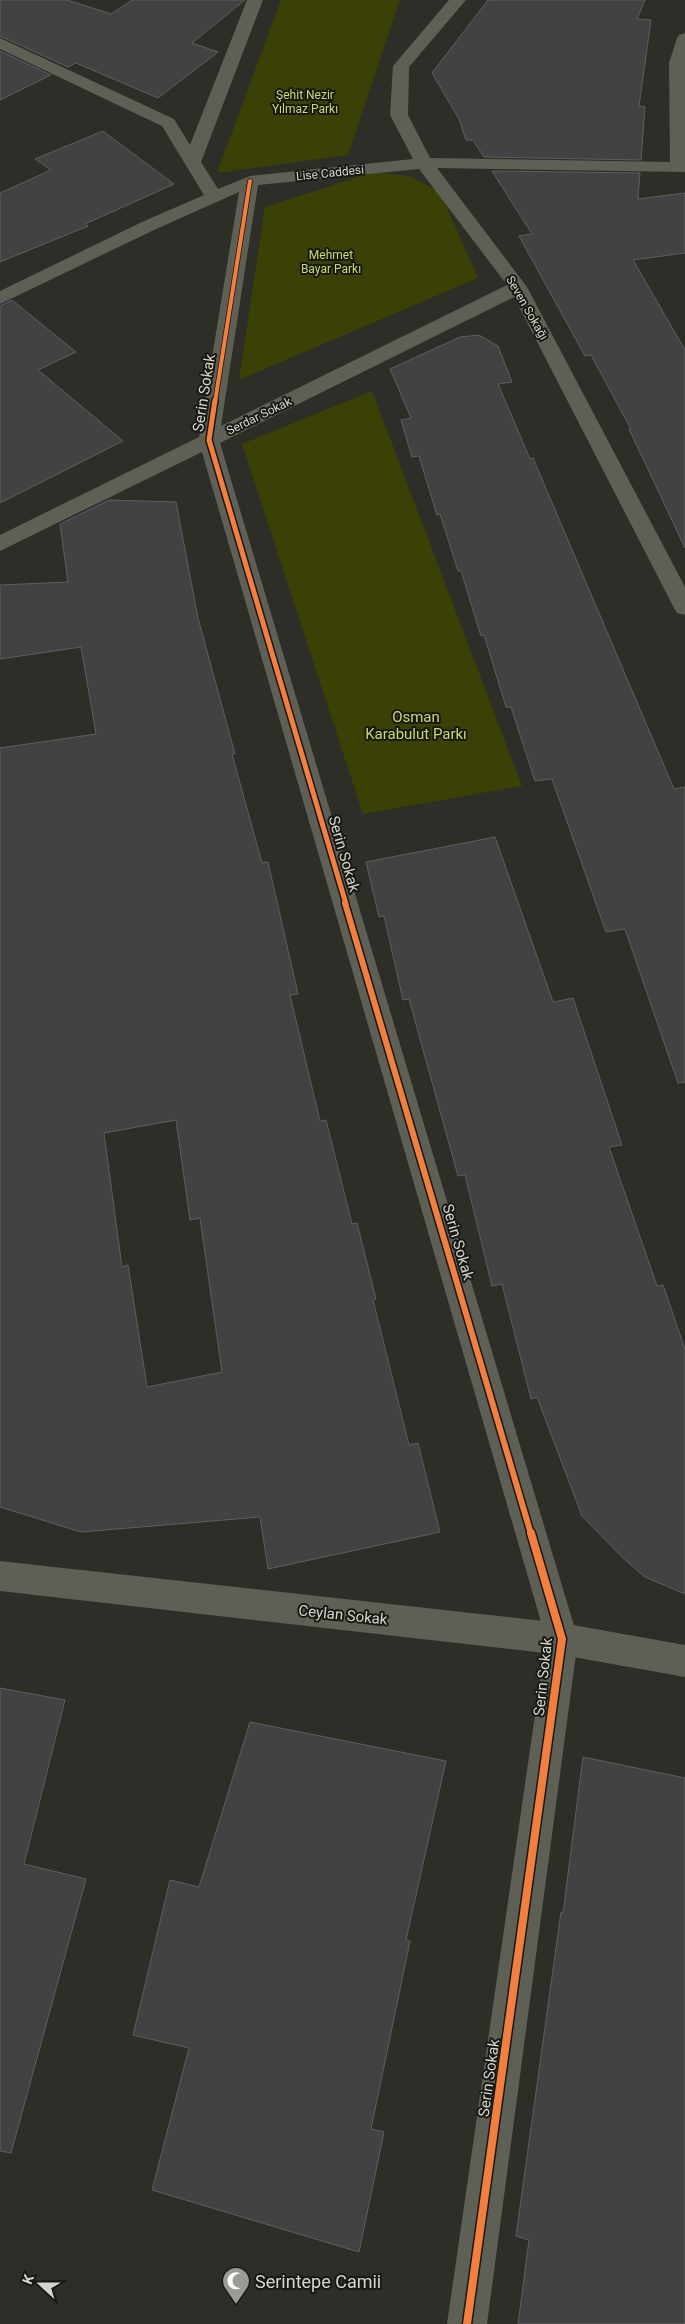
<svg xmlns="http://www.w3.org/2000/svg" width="685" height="2324" font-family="Roboto,sans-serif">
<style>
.green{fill:#3b4005}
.building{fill:#434242;stroke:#605e5f;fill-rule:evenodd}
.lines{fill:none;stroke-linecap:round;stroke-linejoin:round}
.minor{fill:#5e6056;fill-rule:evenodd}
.tertiary{fill:#5e6056;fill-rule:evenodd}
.cycleway-far3-casing{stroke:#181913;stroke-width:5.5}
.cycleway-far2-casing{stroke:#181913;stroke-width:8}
.cycleway-far1-casing{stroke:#181913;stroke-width:9}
.cycleway-casing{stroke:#181913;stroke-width:11}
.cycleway-far3{stroke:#f27e40;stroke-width:4}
.cycleway-far2{stroke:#f27e40;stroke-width:5}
.cycleway-far1{stroke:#f27e40;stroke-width:6}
.cycleway{stroke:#f27e40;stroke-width:8}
.labels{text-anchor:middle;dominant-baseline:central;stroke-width:4;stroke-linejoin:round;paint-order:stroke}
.far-park-label{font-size:12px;fill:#cbd96d;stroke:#181913}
.far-street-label{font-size:12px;fill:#d4d6cd;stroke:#181913}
.street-label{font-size:15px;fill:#d4d6cd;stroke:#181913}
.park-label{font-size:15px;fill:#cbd96d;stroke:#181913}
.near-poi-label{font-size:18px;fill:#d4d6cd;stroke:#181913;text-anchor:start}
</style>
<rect width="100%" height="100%" fill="#2e2e28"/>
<path class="green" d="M281,0H400L348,155L217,173Z
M374,172L410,176L440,192L478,278L239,380L265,207Z
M372,391L522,786L363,814L242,444Z"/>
<path class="building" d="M0,0H67L111,14L132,0H245L192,43L218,52L158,98L76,63L68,67L0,36Z
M488,0H645L637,19L651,20L639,106L645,107L641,160L484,157L473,140H466L459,119L432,73Z
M0,51L51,75L0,100Z
M103,131L174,184L85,224L88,226L0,262V193L51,170L35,159Z
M492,171L640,173L638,199L685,193V253L633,260L685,350V548L629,429H631L591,355L585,356L519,236L532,234Z
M12,300L76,352L38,370L123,441L0,503V306Z
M479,335L498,346L512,382L498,384L530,459L533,458L674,789L685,787V1082L678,1083L625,929L606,932L552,779L535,781L511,707H506L484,635L481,636L461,571H458L440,514L437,515L419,456L412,457L401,420L411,418L390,369L460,337Z
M109,500L176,502L198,618L235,754H232L262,863L268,862L298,994L290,995L320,1121L326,1120L352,1224L357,1223L376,1299L373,1300L409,1445L418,1443L440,1532L268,1569L260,1517L81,1532L0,1507V748L96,734L81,647L0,659V585L68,582L60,524ZM176,1120L190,1220L200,1218L222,1372L147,1387L128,1265L122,1267L104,1133Z
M495,837L553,1002L573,998L622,1145L609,1147L657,1286L663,1285L685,1349V1594L645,1577L623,1558L582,1516L537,1397L531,1399L502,1284L492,1286L465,1175L458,1176L409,999L403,1000L384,916L379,917L366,862Z
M0,1688L65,1700L24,1864L86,1879L11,2153L0,2151Z
M250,1722L446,1761L406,1940L410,1941L371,2129L384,2132L359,2252L152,2190L189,2048L133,2035L170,1880L199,1887Z
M583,1757L685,1778V2324H518L529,2240L516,2236L561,1912L563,1913Z"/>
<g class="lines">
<path class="minor" d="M247,0H263L201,162L218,189L250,176L413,159L390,115L393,66L449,0H466L409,67L408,115L430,158L670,162L669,63L677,38L679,35L685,33V172L437,168L527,287L685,587V615L677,613L674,608L514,297L220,443L578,1639L487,2324H447L546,1639L202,452L0,551V535L199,437L239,192L154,230L0,304V291L142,222L204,195L162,126L0,49V38L174,119L190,145ZM419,169L507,285L221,426L258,185Z"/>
<path class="tertiary" d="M0,1561L562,1623L685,1645V1677L562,1655L0,1591Z"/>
<defs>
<path id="cycleway-far3" d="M215,402L250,181"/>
<path id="cycleway-far2" d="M215,400L209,440L346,904"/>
<path id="cycleway-far1" d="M345,903L531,1534"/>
<path id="cycleway" d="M467,2324L562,1639L531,1533"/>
</defs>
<use href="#cycleway-far3" class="cycleway-far3-casing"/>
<use href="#cycleway-far2" class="cycleway-far2-casing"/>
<use href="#cycleway-far1" class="cycleway-far1-casing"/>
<use href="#cycleway" class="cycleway-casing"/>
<use href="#cycleway-far3" class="cycleway-far3"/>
<use href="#cycleway-far2" class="cycleway-far2"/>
<use href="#cycleway-far1" class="cycleway-far1"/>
<use href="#cycleway" class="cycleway"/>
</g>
<defs>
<symbol id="mosque-pin" viewBox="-11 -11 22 30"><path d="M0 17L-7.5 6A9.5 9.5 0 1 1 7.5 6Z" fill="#9a9b93" stroke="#181913"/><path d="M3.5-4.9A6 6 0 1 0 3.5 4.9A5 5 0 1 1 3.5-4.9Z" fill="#fff"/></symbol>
</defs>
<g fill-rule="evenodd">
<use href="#mosque-pin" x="220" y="2265" width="32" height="43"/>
</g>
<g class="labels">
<g class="far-park-label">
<text x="305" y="95">Şehit Nezir<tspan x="305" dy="14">Yılmaz Parkı</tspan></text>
<text x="331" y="255">Mehmet<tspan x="331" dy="14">Bayar Parkı</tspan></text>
</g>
<g class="far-street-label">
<text transform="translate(330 173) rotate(-6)">Lise Caddesi</text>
<text transform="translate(527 308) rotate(60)">Seven Sokağı</text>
<text transform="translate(259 416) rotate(-26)">Serdar Sokak</text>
</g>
<g class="street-label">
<text transform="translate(204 393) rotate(-81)">Serin Sokak</text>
<text transform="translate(344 854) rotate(74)">Serin Sokak</text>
<text transform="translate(458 1242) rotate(74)">Serin Sokak</text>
<text transform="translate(343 1615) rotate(6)">Ceylan Sokak</text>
<text transform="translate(543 1677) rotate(-84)">Serin Sokak</text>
<text transform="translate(489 2078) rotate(-82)">Serin Sokak</text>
</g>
<g class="park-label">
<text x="416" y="717">Osman<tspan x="416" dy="17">Karabulut Parkı</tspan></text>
</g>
<g class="near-poi-label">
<text x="255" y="2281">Serintepe Camii</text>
</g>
</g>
<g transform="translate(40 2284) rotate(291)" stroke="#181913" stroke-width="4" paint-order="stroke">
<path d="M0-4L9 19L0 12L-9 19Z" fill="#d4d6cd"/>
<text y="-8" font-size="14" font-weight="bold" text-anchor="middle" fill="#d4d6cd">K</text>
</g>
</svg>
